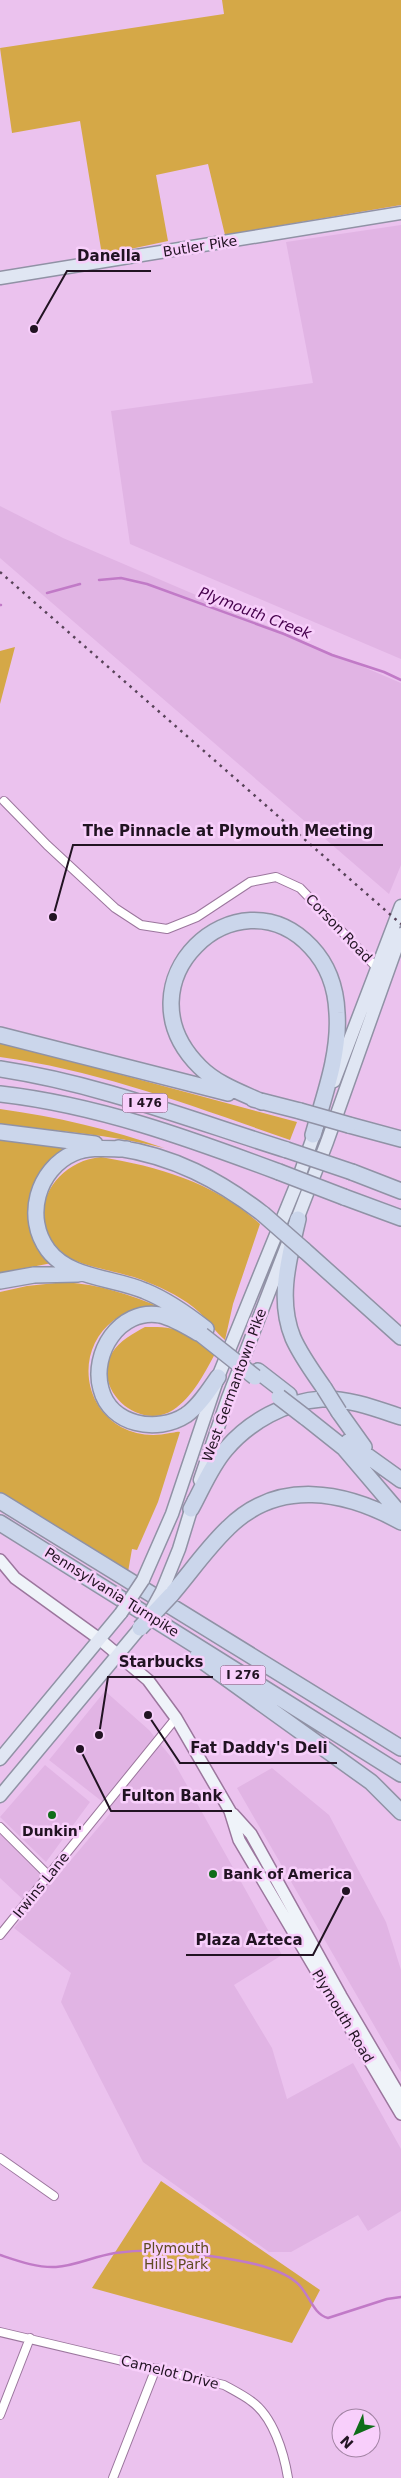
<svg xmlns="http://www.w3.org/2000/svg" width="401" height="2478" font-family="'DejaVu Sans',sans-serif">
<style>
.built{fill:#e1b4e4}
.green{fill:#d5a847}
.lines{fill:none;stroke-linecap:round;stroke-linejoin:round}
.stream{stroke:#c17ac7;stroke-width:2.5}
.minor-casing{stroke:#9b769d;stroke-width:10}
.secondary-casing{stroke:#9b769d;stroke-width:14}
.primary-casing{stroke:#9092a5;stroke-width:15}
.motorway-casing{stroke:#9092a5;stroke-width:18}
.minor{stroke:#fff;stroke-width:8}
.secondary{stroke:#eff3f9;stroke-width:11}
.primary{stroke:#e0e6f3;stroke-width:12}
.motorway{stroke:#cbd6eb;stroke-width:15}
.rail{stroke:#574258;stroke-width:2.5;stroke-dasharray:2.5 5;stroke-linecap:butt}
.primary-bridge-casing{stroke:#9092a5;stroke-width:15;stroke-linecap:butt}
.motorway-bridge-casing{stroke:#9092a5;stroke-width:18;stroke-linecap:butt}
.primary-bridge{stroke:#e0e6f3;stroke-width:12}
.motorway-bridge{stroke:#cbd6eb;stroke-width:15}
.poi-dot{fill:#0f6d19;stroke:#f8cffb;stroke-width:2}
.labels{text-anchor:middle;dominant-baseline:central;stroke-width:5;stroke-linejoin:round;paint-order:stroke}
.shield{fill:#f8cffb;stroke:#624b63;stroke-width:1}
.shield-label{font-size:12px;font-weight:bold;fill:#211322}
.street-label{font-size:14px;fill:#211322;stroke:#f8cffb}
.poi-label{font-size:14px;font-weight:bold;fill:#211322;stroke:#f8cffb}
.park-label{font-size:14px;fill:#604b21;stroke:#f8cffb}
.water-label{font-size:15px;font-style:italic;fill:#45004c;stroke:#f8cffb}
.leader{fill:none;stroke:#211322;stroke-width:2}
.callout-dot{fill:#211322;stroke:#f8cffb;stroke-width:2}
.callout-label{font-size:15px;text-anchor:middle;font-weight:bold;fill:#211322;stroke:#f8cffb;stroke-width:5;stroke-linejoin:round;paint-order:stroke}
</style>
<rect width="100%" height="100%" fill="#ebc2ee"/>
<path class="built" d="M401,225V659L130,544L111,411L313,383L286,242Z
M0,506L63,538L401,683V865L389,894L0,558Z
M105,1691L149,1730L171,1757L282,1955L234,1985L272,2048L287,2099L353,2063L401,2149V2211L368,2231L358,2215L291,2252H269L143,2162L61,2002L71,1973L14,1928L31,1907L0,1878V1834L50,1885L113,1810L49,1760Z
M45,1765L90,1802L46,1862L0,1817Z
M272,1768L329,1815L386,1922L401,1970V2072L237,1788Z"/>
<path class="green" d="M222,0H401V205L225,235L208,164L156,175L168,241L102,255L80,121L12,133L0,48L224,14Z
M15,647L0,704V651Z
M0,1042L297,1122L290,1140C195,1107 101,1071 0,1057Z
M0,1109C57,1117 110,1129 164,1148C111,1135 54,1129 0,1127Z
M0,1140L63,1148L64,1151L36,1183L52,1263L0,1273Z
M101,1157C160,1167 215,1183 260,1224L233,1304L225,1340C215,1332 209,1321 199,1312C185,1299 165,1289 147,1282C126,1272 79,1267 65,1255C21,1220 50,1162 101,1157Z
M65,1282C101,1285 129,1294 162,1308C145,1310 129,1310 114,1320C77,1348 81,1404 121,1427C136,1435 153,1437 170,1433C174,1433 176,1431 180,1432L158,1502L137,1550L132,1549L128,1572L0,1492V1292L27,1286Z
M145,1327C182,1326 187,1333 216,1352C205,1372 193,1397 173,1410C139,1432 91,1389 112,1353C119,1341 134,1333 145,1327Z
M161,2181L320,2290L292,2343L92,2288Z"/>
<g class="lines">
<path class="stream" d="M99,580L121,578L147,584L284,634L332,655L384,672L401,680
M47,593L80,584
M0,605H1
M0,2255C18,2261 37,2268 56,2267C75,2266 95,2256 115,2253C144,2249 174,2250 203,2255C230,2259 274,2264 296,2282C309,2292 312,2314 328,2318L387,2299L401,2297"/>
<defs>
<path id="minor" d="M4,801L47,845L115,908L141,925L167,929L197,917L250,882L276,877L300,888L377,968
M0,1827L48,1875
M0,1935L176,1718
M0,2158L54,2196
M0,2332L224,2385C233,2390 243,2395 251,2401C273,2416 284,2453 288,2478
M0,2415L30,2338
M113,2478L156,2368"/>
<path id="secondary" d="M0,1560L15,1578L98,1638L148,1680L176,1718L230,1811L239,1840L401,2114
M233,1814L251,1834L341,1996L401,2098"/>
<path id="primary" d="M0,278L401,213
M334,1081L401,906
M200,1480L228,1398L327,1142L401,934
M143,1580L172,1514L218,1377L295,1188L317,1126
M162,1591L179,1549L194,1500
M0,1759L121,1613
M0,1796L140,1628"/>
<path id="motorway" d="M0,1035L228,1093
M0,1069C99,1084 191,1120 287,1150
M0,1094C97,1105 188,1138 279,1172
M253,1099L300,1111
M262,1102C240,1092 217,1084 200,1067C115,983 237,868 311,947C328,965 336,988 337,1013C340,1054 324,1096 313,1135
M349,1125L401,1139
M0,1132L95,1144
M118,1148C173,1156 219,1180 263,1214
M127,1149C110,1149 91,1146 74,1153C37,1169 24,1218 48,1250C70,1279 113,1277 145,1291C167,1300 187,1314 206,1329
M352,1172L401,1191
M344,1197L401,1218
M298,1219C289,1258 277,1299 293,1338C301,1356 313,1372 324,1388
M304,1250L401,1337
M0,1281L34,1275L78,1274
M198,1333C186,1326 173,1318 160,1315C119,1308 91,1354 101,1389C110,1425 157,1434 186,1415C199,1406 209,1390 218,1377
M258,1371L289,1395
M339,1412L364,1447
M305,1417L344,1448L401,1515
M348,1442L401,1480
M0,1501L401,1748
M191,1509C202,1489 211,1466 226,1449C249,1422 286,1401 322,1399C348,1398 377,1409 401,1417
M0,1523L401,1774
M171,1595C190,1573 207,1548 228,1528C278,1478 345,1491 401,1522
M197,1657L371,1782L401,1812"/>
</defs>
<use href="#minor" class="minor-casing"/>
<use href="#secondary" class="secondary-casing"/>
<use href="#primary" class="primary-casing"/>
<use href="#motorway" class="motorway-casing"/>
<use href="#minor" class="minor"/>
<use href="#secondary" class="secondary"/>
<use href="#primary" class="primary"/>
<use href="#motorway" class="motorway"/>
<path class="rail" d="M0,572L401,924"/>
<defs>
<path id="primary-bridge" d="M121,1613L143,1580
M150,1613L162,1591"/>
<path id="motorway-bridge" d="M300,1111L349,1125
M287,1150L352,1172
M279,1172L344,1197
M263,1214L304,1250
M202,1335L255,1377
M324,1388L339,1412
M279,1397L305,1417
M140,1628L171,1595"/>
</defs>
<use href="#primary-bridge" class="primary-bridge-casing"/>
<use href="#motorway-bridge" class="motorway-bridge-casing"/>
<use href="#primary-bridge" class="primary-bridge"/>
<use href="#motorway-bridge" class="motorway-bridge"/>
</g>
<g class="poi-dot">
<circle cx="52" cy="1815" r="5"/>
<circle cx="213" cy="1874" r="5"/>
</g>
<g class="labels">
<g class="shield">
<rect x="122.5" y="1093.5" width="45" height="19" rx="4"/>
<rect x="220.5" y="1665.5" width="45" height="19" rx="4"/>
</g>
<g class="shield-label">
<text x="145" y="1103">I 476</text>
<text x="243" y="1675">I 276</text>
</g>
<g class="street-label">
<text transform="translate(200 246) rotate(-9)">Butler Pike</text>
<text transform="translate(339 928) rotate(46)">Corson Road</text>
<text transform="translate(234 1385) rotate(-70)">West Germantown Pike</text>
<text transform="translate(112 1592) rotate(32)">Pennsylvania Turnpike</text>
<text transform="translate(41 1885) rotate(-51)">Irwins Lane</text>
<text transform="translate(343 2016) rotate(59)">Plymouth Road</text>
<text transform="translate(170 2372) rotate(14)">Camelot Drive</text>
</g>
<g class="poi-label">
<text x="52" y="1831">Dunkin'</text>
<text x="223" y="1874" text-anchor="start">Bank of America</text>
</g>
<g class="park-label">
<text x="176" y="2248">Plymouth<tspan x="176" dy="16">Hills Park</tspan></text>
</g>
<g class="water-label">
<text transform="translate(255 613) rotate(21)">Plymouth Creek</text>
</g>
</g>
<path class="leader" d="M34 329L67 271H151M53 917L73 845H383M99 1735L108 1677H213M148 1715L180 1763H337M80 1749L111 1811H232M346 1891L313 1955H186"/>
<g class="callout-dot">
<circle cx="34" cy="329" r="5"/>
<circle cx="53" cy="917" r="5"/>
<circle cx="99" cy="1735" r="5"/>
<circle cx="148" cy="1715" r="5"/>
<circle cx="80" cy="1749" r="5"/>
<circle cx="346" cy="1891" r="5"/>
</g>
<g class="callout-label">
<text x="109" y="261">Danella</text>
<text x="228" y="836">The Pinnacle at Plymouth Meeting</text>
<text x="161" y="1667">Starbucks</text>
<text x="259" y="1753">Fat Daddy's Deli</text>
<text x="172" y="1801">Fulton Bank</text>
<text x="249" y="1945">Plaza Azteca</text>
</g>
<g transform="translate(356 2433) rotate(225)"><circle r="24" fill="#f8cffb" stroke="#a284a4"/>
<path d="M0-4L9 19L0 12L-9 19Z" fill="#0f6d19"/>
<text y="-8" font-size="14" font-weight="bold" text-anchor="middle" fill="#211322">N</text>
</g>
</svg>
